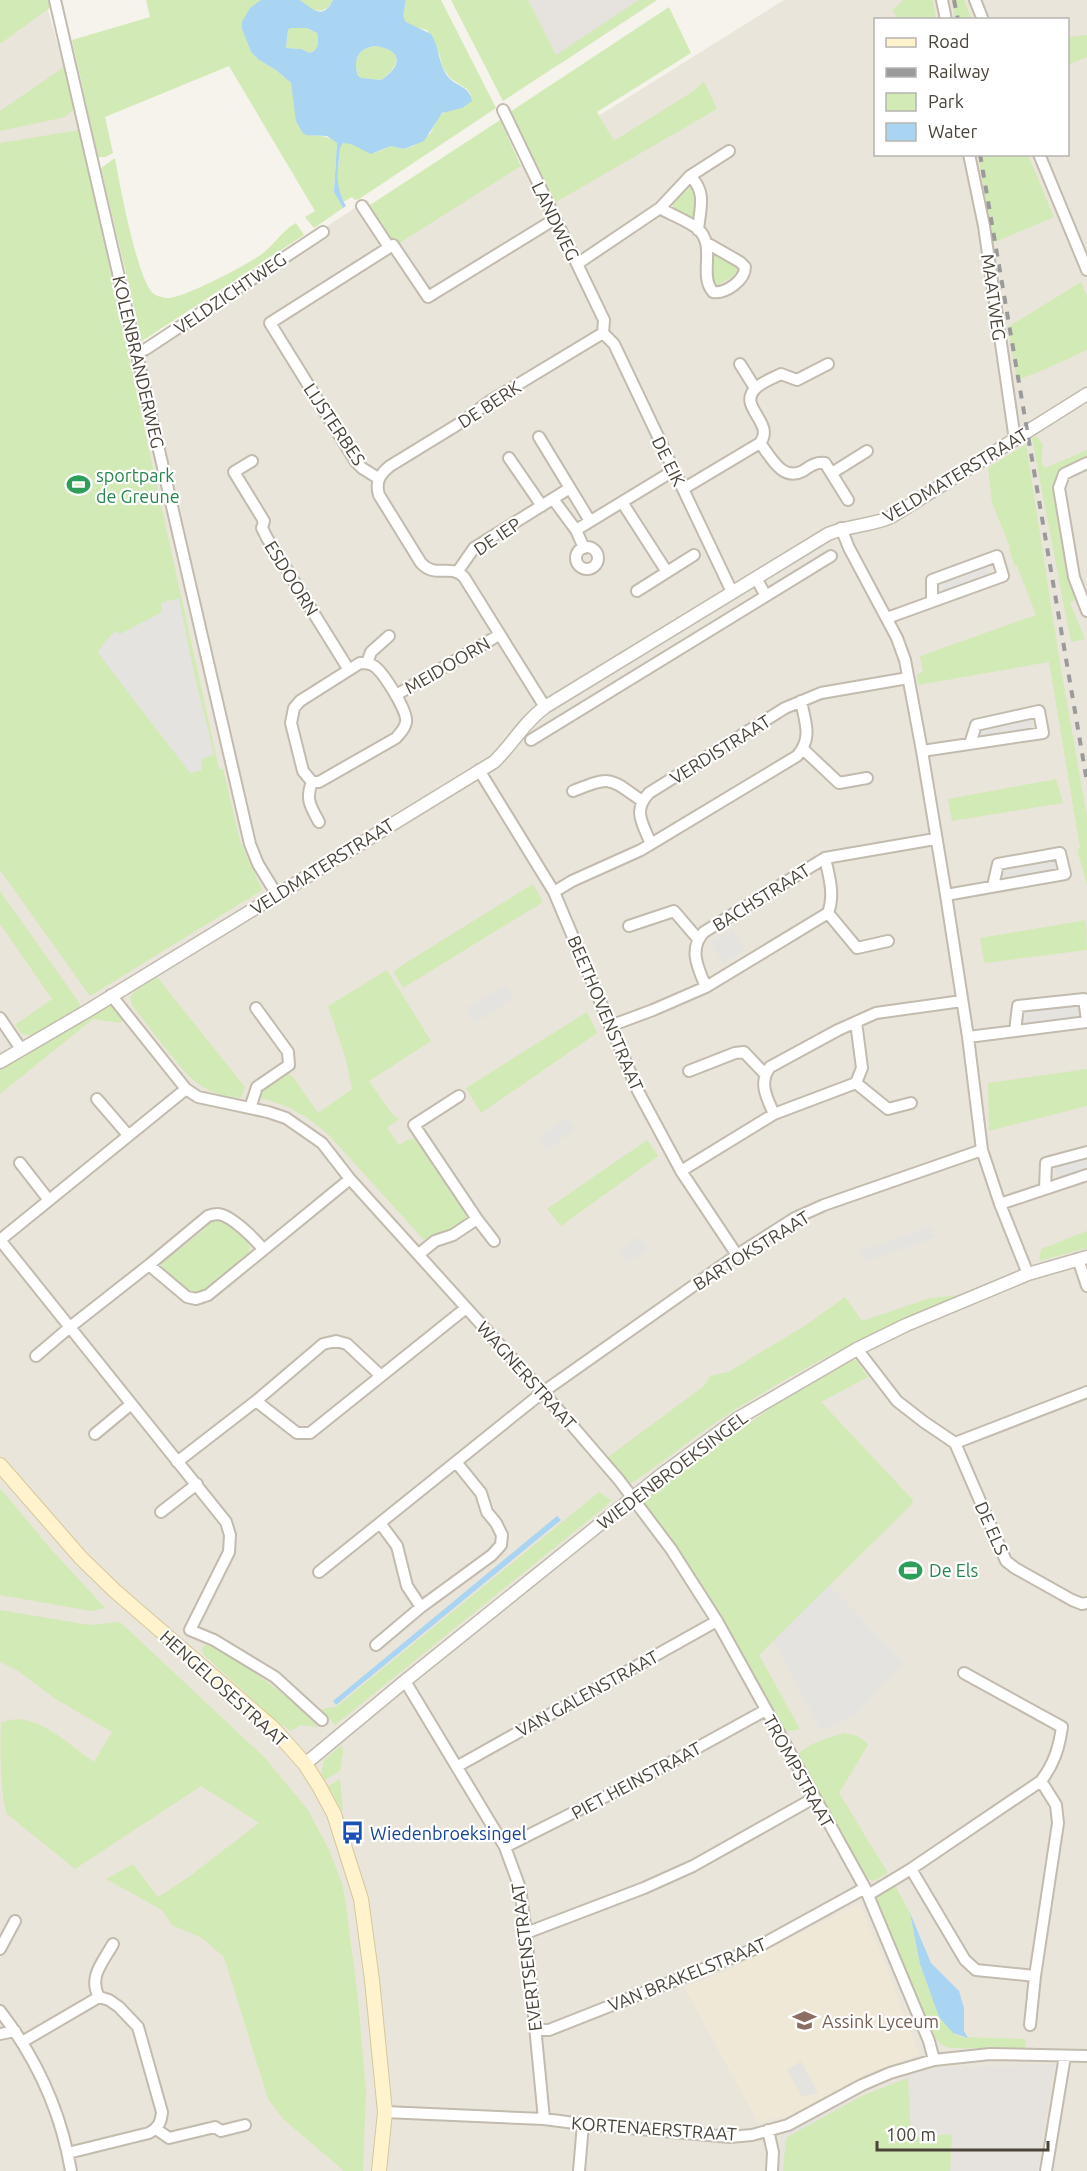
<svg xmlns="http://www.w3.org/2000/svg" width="1087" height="2171" font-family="Ubuntu,sans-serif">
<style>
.residential{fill:#eae5da;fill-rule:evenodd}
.industrial{fill:#e6e2dd}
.education{fill:#efe8d6}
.green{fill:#d2eab5}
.parking{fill:#e5e3e0}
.water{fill:#a9d4f2;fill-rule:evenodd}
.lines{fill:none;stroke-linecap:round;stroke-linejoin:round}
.minor-casing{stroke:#c2bbae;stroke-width:14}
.tertiary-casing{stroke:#c2bbae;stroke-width:15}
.secondary-casing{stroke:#d6c79b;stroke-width:16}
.minor{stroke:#fff;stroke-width:10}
.tertiary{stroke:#fff;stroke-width:12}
.secondary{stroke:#fff3cd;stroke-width:14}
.rail{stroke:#9a9a9a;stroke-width:4;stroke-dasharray:8 8;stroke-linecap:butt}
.labels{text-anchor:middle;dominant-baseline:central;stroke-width:4.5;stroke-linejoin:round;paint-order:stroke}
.street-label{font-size:18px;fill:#4b4439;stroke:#fff}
.leisure-label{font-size:18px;fill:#27864d;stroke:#fff;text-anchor:start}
.transit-label{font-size:18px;fill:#164399;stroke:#fff;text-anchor:start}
.education-label{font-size:18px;fill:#785e54;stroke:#fff;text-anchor:start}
</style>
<rect width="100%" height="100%" fill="#f6f3ec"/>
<path class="residential" d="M0,0H45L144,346L367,200L397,242L784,0H1087V2171H0ZM876,20H1068V154H876Z"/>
<path class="industrial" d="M528,0H657L560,64Z
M1054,2064L1038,2171H779L782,2134L922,2068Z"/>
<path class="education" d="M859,1904L880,1951L919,2055L868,2073L793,2115L758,2122L684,1987L712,1977Z"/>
<path class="green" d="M0,0H48L51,7L0,44Z
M146,0H261L242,29L251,52L259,60L276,70L291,83L302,132C314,138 326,133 337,143L334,192L343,208L314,228L305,217L315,211L229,66L105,117L113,153L105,157H98L72,40L150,17Z
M299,0H333C325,17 310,11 299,0Z
M406,0H441L496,108L359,199L355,200L352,197L343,202C334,185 339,166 340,146L343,143H349L375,153L391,146L404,149L413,146L430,134L439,116L471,95L467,89L450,78L443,68L439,53L427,30C419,28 404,26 403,15C403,10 406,5 406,0Z
M451,0H528L556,55L639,0H657L503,101Z
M904,0H933L936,19H899L892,10Z
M952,0H964L972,19H955Z
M669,7L691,53L597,112L614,141L692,92L704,81L717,109L556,202L510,112Z
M291,28H307L317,33C319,41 319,50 310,53L301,49L286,48L288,30Z
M1087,35V57L1068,65V37Z
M374,46C403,49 402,65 381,80L362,78L358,76C353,60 357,49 374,46Z
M64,67L74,109L65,117L0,131V111Z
M500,120L521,166L398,244L394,239L389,241L367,207Z
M79,130L219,769H223L240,841L262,890L90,996L0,870V143Z
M978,155H1028L1054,217L993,243Z
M115,158C119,181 138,284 154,294C157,296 164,298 167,298C182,299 244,266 259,256C273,247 281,231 296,223L304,235L142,341L101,168Z
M689,187L696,191L694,218L691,220C681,214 665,208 678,197C682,193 684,190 689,187Z
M713,250L735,264L738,269L733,276L718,285L712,282L710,253Z
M1081,282L1087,296V350L1041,371L1017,380L1008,327Z
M1036,436L1043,445C1042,452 1040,462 1045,468L1087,450V458L1065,467L1054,483L1069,575L1077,599L1070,603L1085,639L1071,642L1032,439Z
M1026,444L1060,663L1087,817V885L1077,849L1080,848L1049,662L918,685L917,674L923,672L920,656L1036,615L1017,566H1015L1009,549L1010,547L992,503L988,468Z
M1056,779L1063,803L952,821L948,799Z
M533,884L543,902L403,988L394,973L396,969Z
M0,891L80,1004V1008L33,1036L22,1034L15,1025L52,999L0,924Z
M1086,920L1087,950L984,963L980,938Z
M387,970L431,1041L369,1081L392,1114L399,1119L387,1128L399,1145L407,1140L417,1138L471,1216L450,1231L432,1235L424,1240L327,1133L306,1117L288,1107L256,1096L257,1091L287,1073L293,1077L318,1113L352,1089L346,1059L328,1006Z
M157,977L245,1087L241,1098C202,1095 189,1078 166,1049C155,1035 143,1020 132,1005L130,998L135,991Z
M109,1006L116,1008L124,1019L119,1023L93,1019L0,1094V1070L100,1008Z
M587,1012L597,1033L481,1113L466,1088Z
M1087,1069V1106L989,1131L988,1083Z
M647,1140L658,1156L561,1226L547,1209Z
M218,1218C233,1222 252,1237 249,1253L202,1292L189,1293L162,1272L161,1262L168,1253L176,1252L206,1228L207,1223Z
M1087,1231V1248L1039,1261L1041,1249Z
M961,1295C886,1325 813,1362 744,1404C706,1427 671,1456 635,1481L630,1483L604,1460L704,1386L710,1376L728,1372L806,1325L845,1297L862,1321L930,1298Z
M853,1360H856L868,1377L821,1402L913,1500L912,1504L759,1655L800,1729L790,1731L780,1729L692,1571L643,1501L696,1460L788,1396Z
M0,1488L50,1548L105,1608L91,1611L0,1595Z
M599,1492L611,1500L606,1506L335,1725L321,1709L336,1707Z
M0,1610L90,1625L120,1622L265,1758L308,1810L329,1850L342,1883L346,1905L358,1999L366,2091L363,2171H344L283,2119L268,2099L224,1957L202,1938L172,1925L162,1910L106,1879L133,1864L158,1897L190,1876L259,1823L201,1786L75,1869L7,1814C0,1796 0,1743 1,1723C32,1707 69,1745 94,1762L112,1732L54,1698L18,1671L0,1662Z
M205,1645H210C249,1668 287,1693 318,1727L301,1725L291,1731L274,1719L203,1654L202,1648Z
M844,1733C854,1735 862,1736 868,1745L839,1793L888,1873L873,1881L860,1875L796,1756C808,1743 828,1738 844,1733Z
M342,1745L343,1753L340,1771L325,1780L321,1774L324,1760Z
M340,1779L343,1812L328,1786Z
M893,1882L910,1913L920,1964L939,2017L953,2033L961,2037L1026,2039L1025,2049L949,2048L942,2045L936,2039L875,1904L876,1896Z
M908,2078L911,2138L952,2134L950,2171H783L786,2139L789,2136L862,2096Z"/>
<path class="parking" d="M986,564L989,576L942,593L943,580Z
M179,598L194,673L214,754L201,760L202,770L190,773L98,653L103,644L115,631L120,634L162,612L161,603Z
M1034,718L1028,732L976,741L984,727Z
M1053,859L1058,870L1002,880L1003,868Z
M732,929L745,950L723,963L710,943Z
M505,986L514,998L473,1024L465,1008Z
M1080,1003L1082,1018L1026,1024L1025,1010Z
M567,1117L575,1129L547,1150L538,1137Z
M1087,1157V1172L1058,1181L1055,1167Z
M930,1226L936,1237L865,1262L859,1252Z
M638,1237L648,1249L628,1263L619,1250Z
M830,1585L903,1663L854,1715L821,1731L774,1640Z
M801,2061L818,2093L802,2097L787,2070Z"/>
<path class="water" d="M261,0C269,0 293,0 299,0C311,6 322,23 333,0H406L403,16L406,22L431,34C440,48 438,65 449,78C458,87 469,86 472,101L462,108L442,113L424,141L404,149L391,146L371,154L351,144L343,143L340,148C338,171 334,185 346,206L343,208L334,192L337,143L327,136L306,135L302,132L296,121L291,83L276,70L259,60L251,52L242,29V22L250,8ZM291,28H307L317,33C319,41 319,50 310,53L301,49L286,48L288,30ZM374,46C403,49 403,66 381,80L362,78L358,76C353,60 357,49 374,46Z
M557,1516L561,1520L336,1705L333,1701Z
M910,1913L931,1963L959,1991L964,2008V2031L968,2038L953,2033L939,2017L920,1964Z"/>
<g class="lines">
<defs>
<path id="minor" d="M55,0L250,844L258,864L277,895
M942,0L946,20
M975,0L983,20
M503,110L604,320L603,333
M969,154L984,226L1015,440
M1039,154L1087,270
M690,176C707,192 700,208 698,230
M362,206L389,247
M660,208C671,215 687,220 698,229C717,246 698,275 713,292C726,294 745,280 745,267L740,262L707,243
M577,264L660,208L690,176L729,151
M603,333L614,344L732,592
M137,353L146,349L323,232
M740,364L755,388
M539,437L590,521
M760,443C771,457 782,482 803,471C810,466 816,462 825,463L848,500
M509,458L542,506
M252,461L234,472L264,521L262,528L267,538L349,670
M1087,463L1064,474L1059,488L1074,577L1087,611
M832,473L867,451
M378,478L362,468L356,462L270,323L393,245L428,297L555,219
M683,489L760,443C776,423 736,406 756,388C762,382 773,378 781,374L797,380L828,364
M553,499L576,530L584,548
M622,502L667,572
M841,528L849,548L897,638L905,660L922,751L946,895L968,1037L982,1150L1000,1204L1028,1274
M576,530L673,471
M576 558a11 11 0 1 1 22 0a11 11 0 1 1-22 0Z
M458,571L474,548L570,488
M756,578L766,596
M637,591L694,555
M887,618L1003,576L997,556L932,580V601
M360,663C365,663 370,663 374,666C383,672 408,711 406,722C405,729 400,733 396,738L319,782H312L303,771L291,723L294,708L300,701Z
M367,663L371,652L389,636
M396,695L499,635
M545,707L464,577C449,563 436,579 421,563L379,495C375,482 380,474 390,466L465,420L487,403L603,333
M531,740L831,556
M803,749L839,783L867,778
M922,751L1043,733L1039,711L976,725L970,744
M479,770L554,892L638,1091L681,1171L737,1255
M312,782C305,800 311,807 319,822
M573,791C612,776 608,777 642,801
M651,844C643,824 632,811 649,793L785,708L821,693L908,678
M554,892L572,881L641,850L797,756C813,738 805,722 801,701
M946,895L1065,874L1060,853L998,864L993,886
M828,913L857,948L888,941
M629,926L674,911L698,939
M706,987C698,968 688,949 704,932L825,858L935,839
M111,995L186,1089L198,1097L268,1112L286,1118L322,1143L350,1179L564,1416L619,1480L671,1549L717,1621L865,1888L929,2041L934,2060
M0,1018L21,1049
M610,1026L653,1010L706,987L828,913C835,895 829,876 825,858
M1015,1031L1018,1006L1084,999L1087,1020
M968,1037L1087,1022
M689,1071L735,1053L744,1052L765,1074
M856,1083L888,1109L911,1103
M459,1096L414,1125L477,1219L494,1241
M97,1099L128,1135
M250,1108L257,1087L289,1065L288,1052L256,1008
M774,1114C767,1098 758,1083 770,1067L838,1030L876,1013L962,1001
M20,1163L48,1199
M681,1171L774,1114L856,1083L862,1068L856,1022
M1045,1189L1046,1163L1087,1152
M1000,1204L1087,1175
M0,1240L226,1522L230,1535L229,1552L190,1630L214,1640L275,1677L322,1720
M0,1240L186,1089
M419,1254L435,1241L453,1235L477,1219
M1078,1259L1087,1286
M149,1265L208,1216C211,1215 215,1214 218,1214C231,1215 255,1239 263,1249
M857,1349L897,1401L924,1422L955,1443L1006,1561L1015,1568L1072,1600L1082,1604L1087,1603
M36,1356L70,1327L149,1265L187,1297L196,1299L208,1295L350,1179
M256,1401L297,1433H310L466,1308
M95,1434L130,1405
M955,1443L1087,1392
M177,1462L256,1401L323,1344L336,1341L347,1344L380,1375
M161,1512L197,1484
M380,1523L397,1546L407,1586L421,1607
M319,1572L543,1392L737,1255L795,1218L824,1205L982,1150
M376,1645L421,1607L492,1555L501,1545L502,1535L496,1523L487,1512L481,1493L456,1462
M405,1681L505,1847L520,1888L526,1933L544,2119
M458,1766L717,1621
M505,1847L646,1776L766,1710
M911,1869L965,1960L976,1970L1035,1976
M868,1895L911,1869L1041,1781C1054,1764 1059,1748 1062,1727L964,1673
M526,1933L644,1888L693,1866L814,1798
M0,1949L15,1921
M0,2011C37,2059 61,2111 71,2171
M1030,2025L1035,1976L1058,1823L1056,1805L1041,1781
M535,2030H549L752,1950L865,1888
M0,2034L15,2031
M22,2042L99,1997
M385,2112L544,2119L583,2124L730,2137L752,2135L788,2125L862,2085L890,2073L934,2060L990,2054L1087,2056
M156,2129L169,2138L215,2127L221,2131L245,2125
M768,2130L773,2152L772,2171
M68,2153L149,2133C158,2128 161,2123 162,2112L138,2027L119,2007L109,2000L99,1997C88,1977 103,1962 113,1944
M579,2171L583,2124
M1046,2171L1065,2056"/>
<path id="tertiary" d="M0,1062L89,1010L494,762C512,745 524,722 545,707L828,534C849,525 871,526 891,517L1087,394
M305,1764L405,1681L661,1475L737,1419L857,1349L906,1325L1028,1274L1087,1257"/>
<path id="secondary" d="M0,1465L81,1558L115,1591L273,1728L305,1764L319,1786L334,1814L361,1899L372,1980L385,2112L379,2171"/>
</defs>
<use href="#minor" class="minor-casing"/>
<use href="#tertiary" class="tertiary-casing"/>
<use href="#secondary" class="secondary-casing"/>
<use href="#minor" class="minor"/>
<use href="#tertiary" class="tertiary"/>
<use href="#secondary" class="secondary"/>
<path class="rail" d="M954,0L958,20
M980,154L1087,782"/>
</g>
<defs>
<symbol id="stadium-bare" viewBox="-9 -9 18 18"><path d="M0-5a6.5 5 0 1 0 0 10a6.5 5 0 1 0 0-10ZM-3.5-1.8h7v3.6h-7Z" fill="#2e9e5b" stroke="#fff" stroke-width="2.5" paint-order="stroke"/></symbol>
<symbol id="bus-bare" viewBox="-9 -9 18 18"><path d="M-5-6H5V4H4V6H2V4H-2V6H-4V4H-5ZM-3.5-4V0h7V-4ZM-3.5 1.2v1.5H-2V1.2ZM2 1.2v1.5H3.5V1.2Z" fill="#1a4fb4" stroke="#fff" stroke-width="2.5" paint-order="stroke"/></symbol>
<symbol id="school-bare" viewBox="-9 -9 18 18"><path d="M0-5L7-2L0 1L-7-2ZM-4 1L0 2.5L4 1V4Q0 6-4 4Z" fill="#8d6e63" stroke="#fff" stroke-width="2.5" paint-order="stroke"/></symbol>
</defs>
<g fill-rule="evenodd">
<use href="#stadium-bare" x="62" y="468" width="33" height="33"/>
<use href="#stadium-bare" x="894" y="1554" width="33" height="33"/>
<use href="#bus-bare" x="336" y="1816" width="33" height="33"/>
<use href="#school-bare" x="788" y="2004" width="33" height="33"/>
</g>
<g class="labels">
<g class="street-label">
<text transform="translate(556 221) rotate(64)">LANDWEG</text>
<text transform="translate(230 293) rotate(-34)">VELDZICHTWEG</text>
<text transform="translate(994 297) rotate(82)">MAATWEG</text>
<text transform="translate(139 362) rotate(77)">KOLENBRANDERWEG</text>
<text transform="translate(489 404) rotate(-33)">DE BERK</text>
<text transform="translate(335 424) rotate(56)">LIJSTERBES</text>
<text transform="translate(669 461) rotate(64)">DE EIK</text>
<text transform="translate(955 475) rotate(-31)">VELDMATERSTRAAT</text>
<text transform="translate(497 536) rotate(-34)">DE IEP</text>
<text transform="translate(292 578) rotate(58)">ESDOORN</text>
<text transform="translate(447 665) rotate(-30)">MEIDOORN</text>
<text transform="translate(720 749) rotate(-32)">VERDISTRAAT</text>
<text transform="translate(322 866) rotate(-32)">VELDMATERSTRAAT</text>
<text transform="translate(761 897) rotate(-32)">BACHSTRAAT</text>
<text transform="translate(606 1013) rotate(67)">BEETHOVENSTRAAT</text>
<text transform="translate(751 1250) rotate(-32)">BARTOKSTRAAT</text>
<text transform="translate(527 1375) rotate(48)">WAGNERSTRAAT</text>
<text transform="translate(672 1470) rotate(-37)">WIEDENBROEKSINGEL</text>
<text transform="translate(992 1528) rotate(66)">DE ELS</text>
<text transform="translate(224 1688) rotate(42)">HENGELOSESTRAAT</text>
<text transform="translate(587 1693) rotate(-29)">VAN GALENSTRAAT</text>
<text transform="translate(799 1771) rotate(61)">TROMPSTRAAT</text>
<text transform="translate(636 1780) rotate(-28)">PIET HEINSTRAAT</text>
<text transform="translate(526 1957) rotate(-97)">EVERTSENSTRAAT</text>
<text transform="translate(687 1974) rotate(-22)">VAN BRAKELSTRAAT</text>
<text transform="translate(654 2128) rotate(4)">KORTENAERSTRAAT</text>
</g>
<g class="leisure-label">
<text x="96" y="475">sportpark<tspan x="96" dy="21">de Greune</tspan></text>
<text x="929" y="1570">De Els</text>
</g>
<g class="transit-label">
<text x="370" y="1833">Wiedenbroeksingel</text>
</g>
<g class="education-label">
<text x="822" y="2021">Assink Lyceum</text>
</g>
</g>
<rect x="874" y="18" width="195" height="138" fill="#ffffff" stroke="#b7b4b0" stroke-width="1.5"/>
<rect x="886" y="38" width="30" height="9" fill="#fff3cd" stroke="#b7b4b0" stroke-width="1.5"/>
<text x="928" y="48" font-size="18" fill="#4b4439">Road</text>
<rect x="886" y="68" width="30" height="9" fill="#9a9a9a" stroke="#b7b4b0" stroke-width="1.5"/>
<text x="928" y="78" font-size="18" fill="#4b4439">Railway</text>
<rect x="886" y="93" width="30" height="18" fill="#d2eab5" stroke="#b7b4b0" stroke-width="1.5"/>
<text x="928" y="108" font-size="18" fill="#4b4439">Park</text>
<rect x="886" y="123" width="30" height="18" fill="#a9d4f2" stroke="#b7b4b0" stroke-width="1.5"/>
<text x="928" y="138" font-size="18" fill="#4b4439">Water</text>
<path d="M877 2141v9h171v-9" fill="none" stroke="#4b4439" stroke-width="3"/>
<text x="886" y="2141" font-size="18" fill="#4b4439" stroke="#ffffff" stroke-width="4.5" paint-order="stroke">100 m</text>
</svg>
